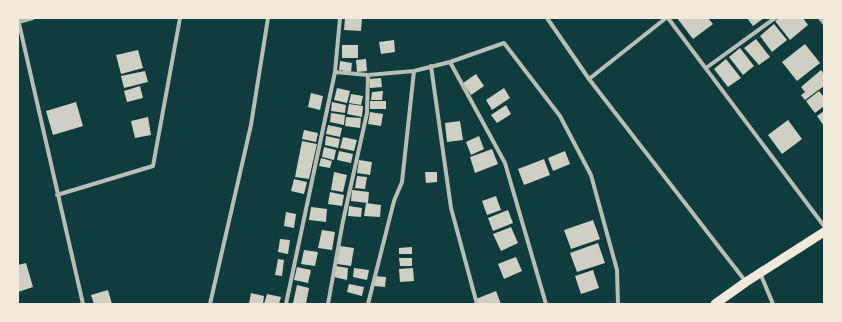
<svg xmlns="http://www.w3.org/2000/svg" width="842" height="322" font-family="'Space Grotesk',sans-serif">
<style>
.building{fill:#cfcfc3}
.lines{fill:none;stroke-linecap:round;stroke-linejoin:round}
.minor{stroke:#b8beb3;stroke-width:4}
.primary{stroke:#f1e9da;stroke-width:9}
</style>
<rect width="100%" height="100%" fill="#0f3d3e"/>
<path class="building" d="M345,18H362L361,31L344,30Z
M677,18H708L713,24L693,39Z
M747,18H764L753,26Z
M779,18H803L808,25L790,40L775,21Z
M774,24L787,40L772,52L760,36Z
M756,39L770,57L759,65L744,48Z
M394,40L395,52L381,54L379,42Z
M805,44L820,63L797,81L782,62Z
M342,45H358V58H342Z
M740,48L754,66L743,75L729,57Z
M138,50L143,68L121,74L116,55Z
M366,59L367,71L357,72L356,60Z
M726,59L741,78L728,87L714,69Z
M340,61L352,63L351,72L339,70Z
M821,70L824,74V86L805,100L801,95L805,92L801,87Z
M145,71L148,82L124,88L121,76Z
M476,74L484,86L471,95L463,83Z
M381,78L382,87L370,88L369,79Z
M140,86L143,98L127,102L124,91Z
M337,88L350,91L347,103L334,100Z
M504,88L510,98L492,110L486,100Z
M383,91L382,100H371L372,92Z
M819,91L824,97V106L815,113L806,101Z
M311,93L323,96L320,110L308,107Z
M351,94L363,96L361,105L349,103Z
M370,101H386V109H370Z
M76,102L83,126L53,135L46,111Z
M332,102L346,105L345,113L331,111Z
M349,104L363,106L362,117L347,114Z
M506,105L511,114L497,123L491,115Z
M824,111V126L817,116Z
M370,112L383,114L381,126L368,124Z
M331,113L345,115L344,125L330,122Z
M148,117L151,135L135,138L131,121Z
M346,117L361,118L360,128L345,126Z
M788,120L802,139L782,154L768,135Z
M460,121L463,140L447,142L445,123Z
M328,125L342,128L340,137L326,134Z
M304,130L318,133L316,142L302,139Z
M326,136L340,139L338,148L325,145Z
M479,136L484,149L471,155L466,142Z
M343,137L357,140L354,151L340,148Z
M302,141L317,144L309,179L295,177Z
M324,147L336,150L334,160L322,157Z
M492,149L498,164L475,173L470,157Z
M339,151L353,154L351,163L337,160Z
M565,151L570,164L553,171L548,158Z
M321,158L332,161L330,168L319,166Z
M544,159L550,175L524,185L518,169Z
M359,160L372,162L370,175L357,173Z
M334,172L347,175L343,192L331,190Z
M425,172H437V182L426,183Z
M357,176L367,177L365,189L355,188Z
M294,179L307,182L304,194L291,191Z
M352,190L369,192L368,203L351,201Z
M330,192L344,195L342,206L328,204Z
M496,196L501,210L487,215L482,201Z
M366,203L381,205L380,217L364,216Z
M349,206L362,208L361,217L348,216Z
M311,207L327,209L326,222L309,220Z
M508,210L513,223L493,231L488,218Z
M286,212L296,214L294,228L284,226Z
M593,220L600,239L571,249L564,230Z
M511,227L518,243L501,251L493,234Z
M322,230L335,232L332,250L318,248Z
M280,239L290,240L288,254L278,252Z
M598,243L605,263L577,272L570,253Z
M340,246L354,248L351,266L337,264Z
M412,247V254H399V248Z
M304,250L318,252L315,266L301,264Z
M516,257L522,271L504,279L498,264Z
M399,258H412V266H400Z
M278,259L284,260L282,276L275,275Z
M26,263L33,287L18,292V265Z
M336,266L348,268L347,280L334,277Z
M297,267L311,270L308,283L294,280Z
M354,268L369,270L367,280L353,277Z
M413,268L414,281L400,282L399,269Z
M593,270L599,288L581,294L575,276Z
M375,276L386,277L385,287L374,286Z
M349,284L364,287L362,296L347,292Z
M297,285L309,288L306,304H299L293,303Z
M108,290L112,304H94L91,295Z
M496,291L501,304H478L476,299Z
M251,293L264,296L263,304H249Z
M267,294L281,297L279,304H264Z"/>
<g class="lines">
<path class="minor" d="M547,18L589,79L746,282
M668,18L824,226
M820,18L824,23
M18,19L83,304
M18,22L33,18
M450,62L505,163L546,304
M431,66L451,208L477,304
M706,68L775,18
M335,72L368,75L414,71L450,62L504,43L560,116L591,175L617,270L618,304
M589,79L666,18
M57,195L153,166L180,18
M760,273L773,304
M210,304L251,125L268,18
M286,304L335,72L340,18
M328,304L343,221L367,113L368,75
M368,304L394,201L402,182L414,71"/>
<path class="primary" d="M715,304L746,282L824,232"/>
</g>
<rect width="842" height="322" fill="none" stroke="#f1e9da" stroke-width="38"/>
</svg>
